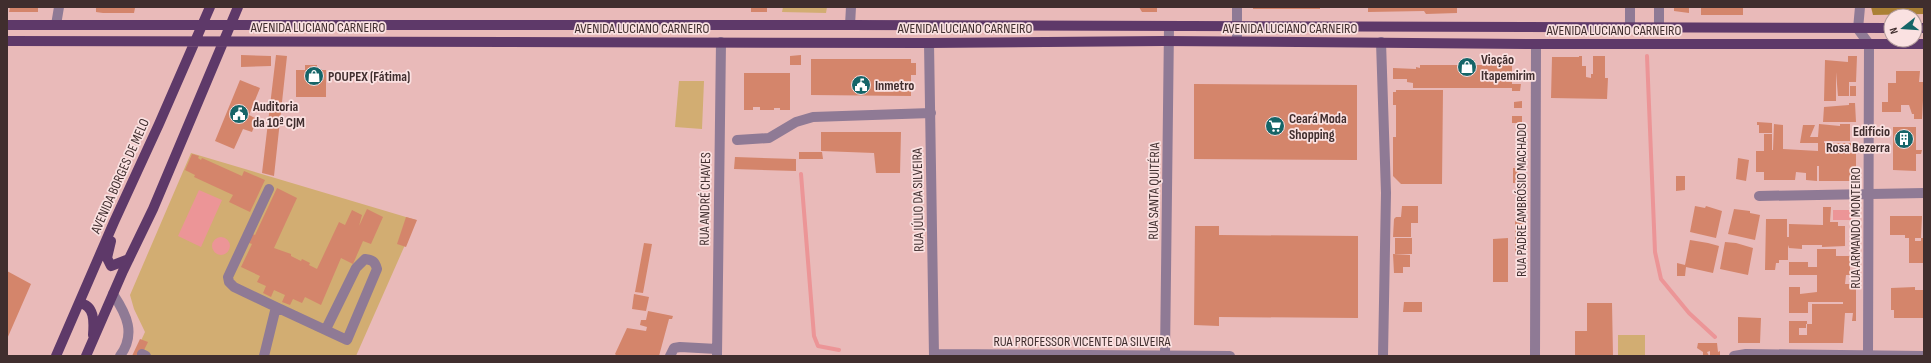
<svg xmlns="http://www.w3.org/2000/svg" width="1931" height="363" font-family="'Sofia Sans Condensed',sans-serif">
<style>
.green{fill:#d2ad72}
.forest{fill:#aa8035}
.water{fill:#ec9597}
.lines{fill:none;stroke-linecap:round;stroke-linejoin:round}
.stream{stroke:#ec9597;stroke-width:4}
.building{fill:#d4856b;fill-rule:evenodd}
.minor{stroke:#8f7a95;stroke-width:10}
.major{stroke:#5e3969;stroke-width:10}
.labels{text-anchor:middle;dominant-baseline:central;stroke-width:3.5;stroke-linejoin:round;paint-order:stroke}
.street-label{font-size:14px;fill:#402e2e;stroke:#fae1e1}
.poi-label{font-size:14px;font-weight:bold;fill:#402e2e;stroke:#fae1e1;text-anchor:start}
</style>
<rect width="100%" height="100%" fill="#e9bab9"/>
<path class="green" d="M783,7H827L826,13L782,12Z
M679,81H704L702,129L675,127Z
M191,153L416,220L356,356H134L145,332L134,309L130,295Z
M1618,335H1645V356H1618Z"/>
<path class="forest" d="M1871,7H1924V14L1873,15Z"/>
<path class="water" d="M199,190L222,200L201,247L178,236Z
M1833,210H1851V220H1833Z
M212 246a9 9 0 1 1 18 0a9 9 0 1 1-18 0Z"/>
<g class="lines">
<path class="stream" d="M1647,56L1655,252L1661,279L1689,313L1715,337
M801,174L814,336L818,346L839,350"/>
</g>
<path class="building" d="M10,7H38V12H9Z
M96,7H129L135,8L134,13H103L96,12Z
M751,7H767V12H751Z
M1139,7H1157V12H1142Z
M1253,7H1320V9H1253Z
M1368,7H1457V13L1426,14L1424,11L1368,12Z
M1674,7H1689V13L1674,11Z
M1701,7H1743V15H1701Z
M241,55L271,56V66L241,67Z
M276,55L287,56L274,176L262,173Z
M801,55V65H790V56Z
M1579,56H1582V66H1586V77L1591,78V74H1593V56H1605V78H1608L1607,99L1551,98L1552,57H1579Z
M1848,56H1857L1856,82H1849V96H1838L1836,72V101H1824L1825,60L1848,62Z
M811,59H911V63H916V75H911V96L811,95Z
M305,65H317V70H326V97H296V70H305Z
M1420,65H1512V84H1521L1520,91H1512V88H1413V83L1407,82V79H1393V68L1416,69V67L1420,68Z
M1896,71H1920L1919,82H1924L1922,119H1914V114H1912L1909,105H1901V112H1882V102H1888V83H1896Z
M744,73H790V110H780V108H774V110H760V107H753V110H744Z
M240,80L260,88L249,115L257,119L252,132L243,129L234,149L215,141Z
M1194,84L1357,85V160L1194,159Z
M1850,86H1856V96H1850Z
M1396,90H1443L1442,184H1401L1393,176V137H1396V105H1393V92H1396Z
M1522,101V108H1514V102Z
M1849,103H1855L1856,122H1823L1824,107L1849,105Z
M1512,116H1522V123H1512Z
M1757,122L1772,123V133H1759V125H1757Z
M1774,124L1783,125V149L1818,151V143H1800L1803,125H1815L1810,137H1818L1819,124L1840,126V124H1850V141H1824V143H1851V147H1856V181H1819V166H1817V181L1806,180V173L1796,172L1795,180H1764V172H1756V151H1764V134H1772V150H1773Z
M1893,127H1916V150H1922L1921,154H1916V171L1893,170Z
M821,132H901L900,173H876L874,153L821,151Z
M799,152H822L823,159H799Z
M192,154L199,156L198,158L201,160L202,158L242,176L244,171L265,180L250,212L229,202L233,195L194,177L195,175L185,170Z
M735,157L796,159V171L734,169Z
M1738,158L1749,160L1746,181L1736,179Z
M1513,168H1522V183H1513Z
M1676,176H1685V190L1676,191Z
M277,188L297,198L274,248L291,254V256L301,261L302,259L310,263L309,265L317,269L339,222L345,225L352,210L362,215L359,226L367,209L383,217L371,244L363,241L353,264L341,258L321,305L305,297L302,303L293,299L290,305L282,302L285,295L274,290L271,297L263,293L266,286L257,282L260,276L241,267L252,244L246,242L250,233L255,235Z
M1402,206H1418V223H1411V237H1393L1394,219L1396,217H1401Z
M1695,206L1705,208L1706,206L1722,211L1716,238L1690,232Z
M1823,207H1831L1830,222H1838V226H1845V246L1822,247V245H1802V239V249L1789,248L1788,245V260H1779V263H1776L1775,270H1765L1766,219H1787V237H1789V224L1823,225Z
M1734,209L1750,211V213L1760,215L1755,240L1728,234Z
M1890,216H1922L1921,238H1915V241H1921V238H1924V263H1909V238H1905V235H1890Z
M406,217L417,220L406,247L397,244Z
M1515,219H1523L1522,253H1515Z
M1195,226H1219V235L1358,236V318L1219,317V326L1194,325Z
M1395,238H1412V254H1395Z
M1508,238V282H1493V239Z
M1690,240L1708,243L1719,246L1713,273L1686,267L1685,276H1677V263L1685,265Z
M1725,242L1736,243L1753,248L1748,275L1720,269Z
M644,243L652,244L643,293L635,292Z
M1817,249H1836V256H1850V275H1846L1845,284H1856V321H1852L1853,313H1845L1843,343H1789V321H1807V324H1812V304H1843V302H1808V313H1789V287H1800V294L1817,292V275H1789V262H1808V267H1817ZM1806,324H1807V335H1799V328H1806Z
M1393,254L1410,255V267H1403V273H1394Z
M7,271L31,284L7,339Z
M1915,287V290H1924V318H1894V310H1891V288Z
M634,294L649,297L646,311L632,309Z
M1404,302H1422V312H1403Z
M1587,303H1612L1613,356H1575V331H1587Z
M648,311L673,316L672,319H669L659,356H617L615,354L627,328L646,331L647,327L640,325L641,320H646Z
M1738,317L1761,318L1760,343H1738Z
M140,339L148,342L141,356H132Z
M1698,343H1717L1718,352L1720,351V356H1710V351L1707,352L1709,356H1703V352L1697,348Z"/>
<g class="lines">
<path class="minor" d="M1630,7V27
M1860,7L1858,29L1869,44L1868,356
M56,25L59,7
M850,25L851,7
M1659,27V7
M1237,41V7
M1381,42L1386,193L1383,356
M929,43L934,356
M737,140L769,138L796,122L813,117L931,113
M269,189L228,277L229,282L234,287L276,307
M1759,196L1924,193
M113,294C127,315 136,334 120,356
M142,354L146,356
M934,354L1230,356
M264,356L276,307L347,340L377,269C375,261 372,260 365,259L356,268L326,329
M670,356L674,348L680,347L717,349
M717,356L721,42
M1165,356L1169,27
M1535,356L1536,44
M1734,356L1746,354L1924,356"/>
<path class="major" d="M7,25H850L1891,28
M1915,28H1924
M7,41L929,43L1164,41L1536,44H1924
M111,241L107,258L111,266L129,259
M79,303C95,305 94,322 93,335
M56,356L114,222L159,124L210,7
M86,356L123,271L153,209L238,7"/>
</g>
<defs>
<symbol id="shop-disc" viewBox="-11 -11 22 22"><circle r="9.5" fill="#156568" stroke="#fae1e1"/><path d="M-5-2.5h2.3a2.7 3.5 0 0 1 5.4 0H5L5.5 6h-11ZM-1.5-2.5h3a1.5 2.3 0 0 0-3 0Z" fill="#fff"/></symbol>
<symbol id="civic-disc" viewBox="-11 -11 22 22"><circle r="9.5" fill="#156568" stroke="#fae1e1"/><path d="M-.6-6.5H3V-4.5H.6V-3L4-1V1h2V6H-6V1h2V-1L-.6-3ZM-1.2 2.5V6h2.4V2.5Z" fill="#fff"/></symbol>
<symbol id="supermarket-disc" viewBox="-11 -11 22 22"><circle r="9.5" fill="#156568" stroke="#fae1e1"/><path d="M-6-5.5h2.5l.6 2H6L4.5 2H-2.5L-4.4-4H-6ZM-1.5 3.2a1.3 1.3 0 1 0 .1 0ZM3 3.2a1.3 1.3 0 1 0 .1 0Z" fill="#fff"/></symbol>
<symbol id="building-disc" viewBox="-11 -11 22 22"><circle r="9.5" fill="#156568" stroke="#fae1e1"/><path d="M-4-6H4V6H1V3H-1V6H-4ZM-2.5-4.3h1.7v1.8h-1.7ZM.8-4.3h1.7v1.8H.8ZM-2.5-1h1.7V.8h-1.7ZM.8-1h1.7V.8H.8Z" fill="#fff"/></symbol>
</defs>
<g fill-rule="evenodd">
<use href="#shop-disc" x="1456" y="56" width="22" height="22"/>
<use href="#shop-disc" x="303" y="65" width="22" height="22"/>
<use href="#civic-disc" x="850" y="74" width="22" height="22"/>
<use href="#civic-disc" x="228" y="103" width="22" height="22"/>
<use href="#supermarket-disc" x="1264" y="115" width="22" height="22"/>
<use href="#building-disc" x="1893" y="128" width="22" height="22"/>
</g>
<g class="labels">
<g class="street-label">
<text x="318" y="27">AVENIDA LUCIANO CARNEIRO</text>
<text x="642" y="28">AVENIDA LUCIANO CARNEIRO</text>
<text x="965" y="28">AVENIDA LUCIANO CARNEIRO</text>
<text x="1290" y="28">AVENIDA LUCIANO CARNEIRO</text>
<text x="1614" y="30">AVENIDA LUCIANO CARNEIRO</text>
<text transform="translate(120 176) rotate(-66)">AVENIDA BORGES DE MELO</text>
<text transform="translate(1154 191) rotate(-89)">RUA SANTA QUITÉRIA</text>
<text transform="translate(705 199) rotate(-89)">RUA ANDRÉ CHAVES</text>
<text transform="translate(918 200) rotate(-91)">RUA JÚLIO DA SILVEIRA</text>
<text transform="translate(1521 200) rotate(-90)">RUA PADRE AMBRÓSIO MACHADO</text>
<text transform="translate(1855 228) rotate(-90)">RUA ARMANDO MONTEIRO</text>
<text x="1082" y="341">RUA PROFESSOR VICENTE DA SILVEIRA</text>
</g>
<g class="poi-label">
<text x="1481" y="59">Viação<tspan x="1481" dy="16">Itapemirim</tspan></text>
<text x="328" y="76">POUPEX (Fátima)</text>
<text x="875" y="85">Inmetro</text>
<text x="253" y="106">Auditoria<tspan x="253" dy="16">da 10ª CJM</tspan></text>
<text x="1289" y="118">Ceará Moda<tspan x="1289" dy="16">Shopping</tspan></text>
<text x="1890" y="131" text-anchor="end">Edifício<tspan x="1890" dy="16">Rosa Bezerra</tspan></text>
</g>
</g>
<rect width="1931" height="363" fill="none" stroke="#402e2e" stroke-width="16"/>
<g transform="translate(1903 28) rotate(253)"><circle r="19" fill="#fae1e1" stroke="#b09999"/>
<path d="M0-3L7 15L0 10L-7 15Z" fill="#156568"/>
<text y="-6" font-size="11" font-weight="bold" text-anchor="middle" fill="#402e2e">N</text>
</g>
</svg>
